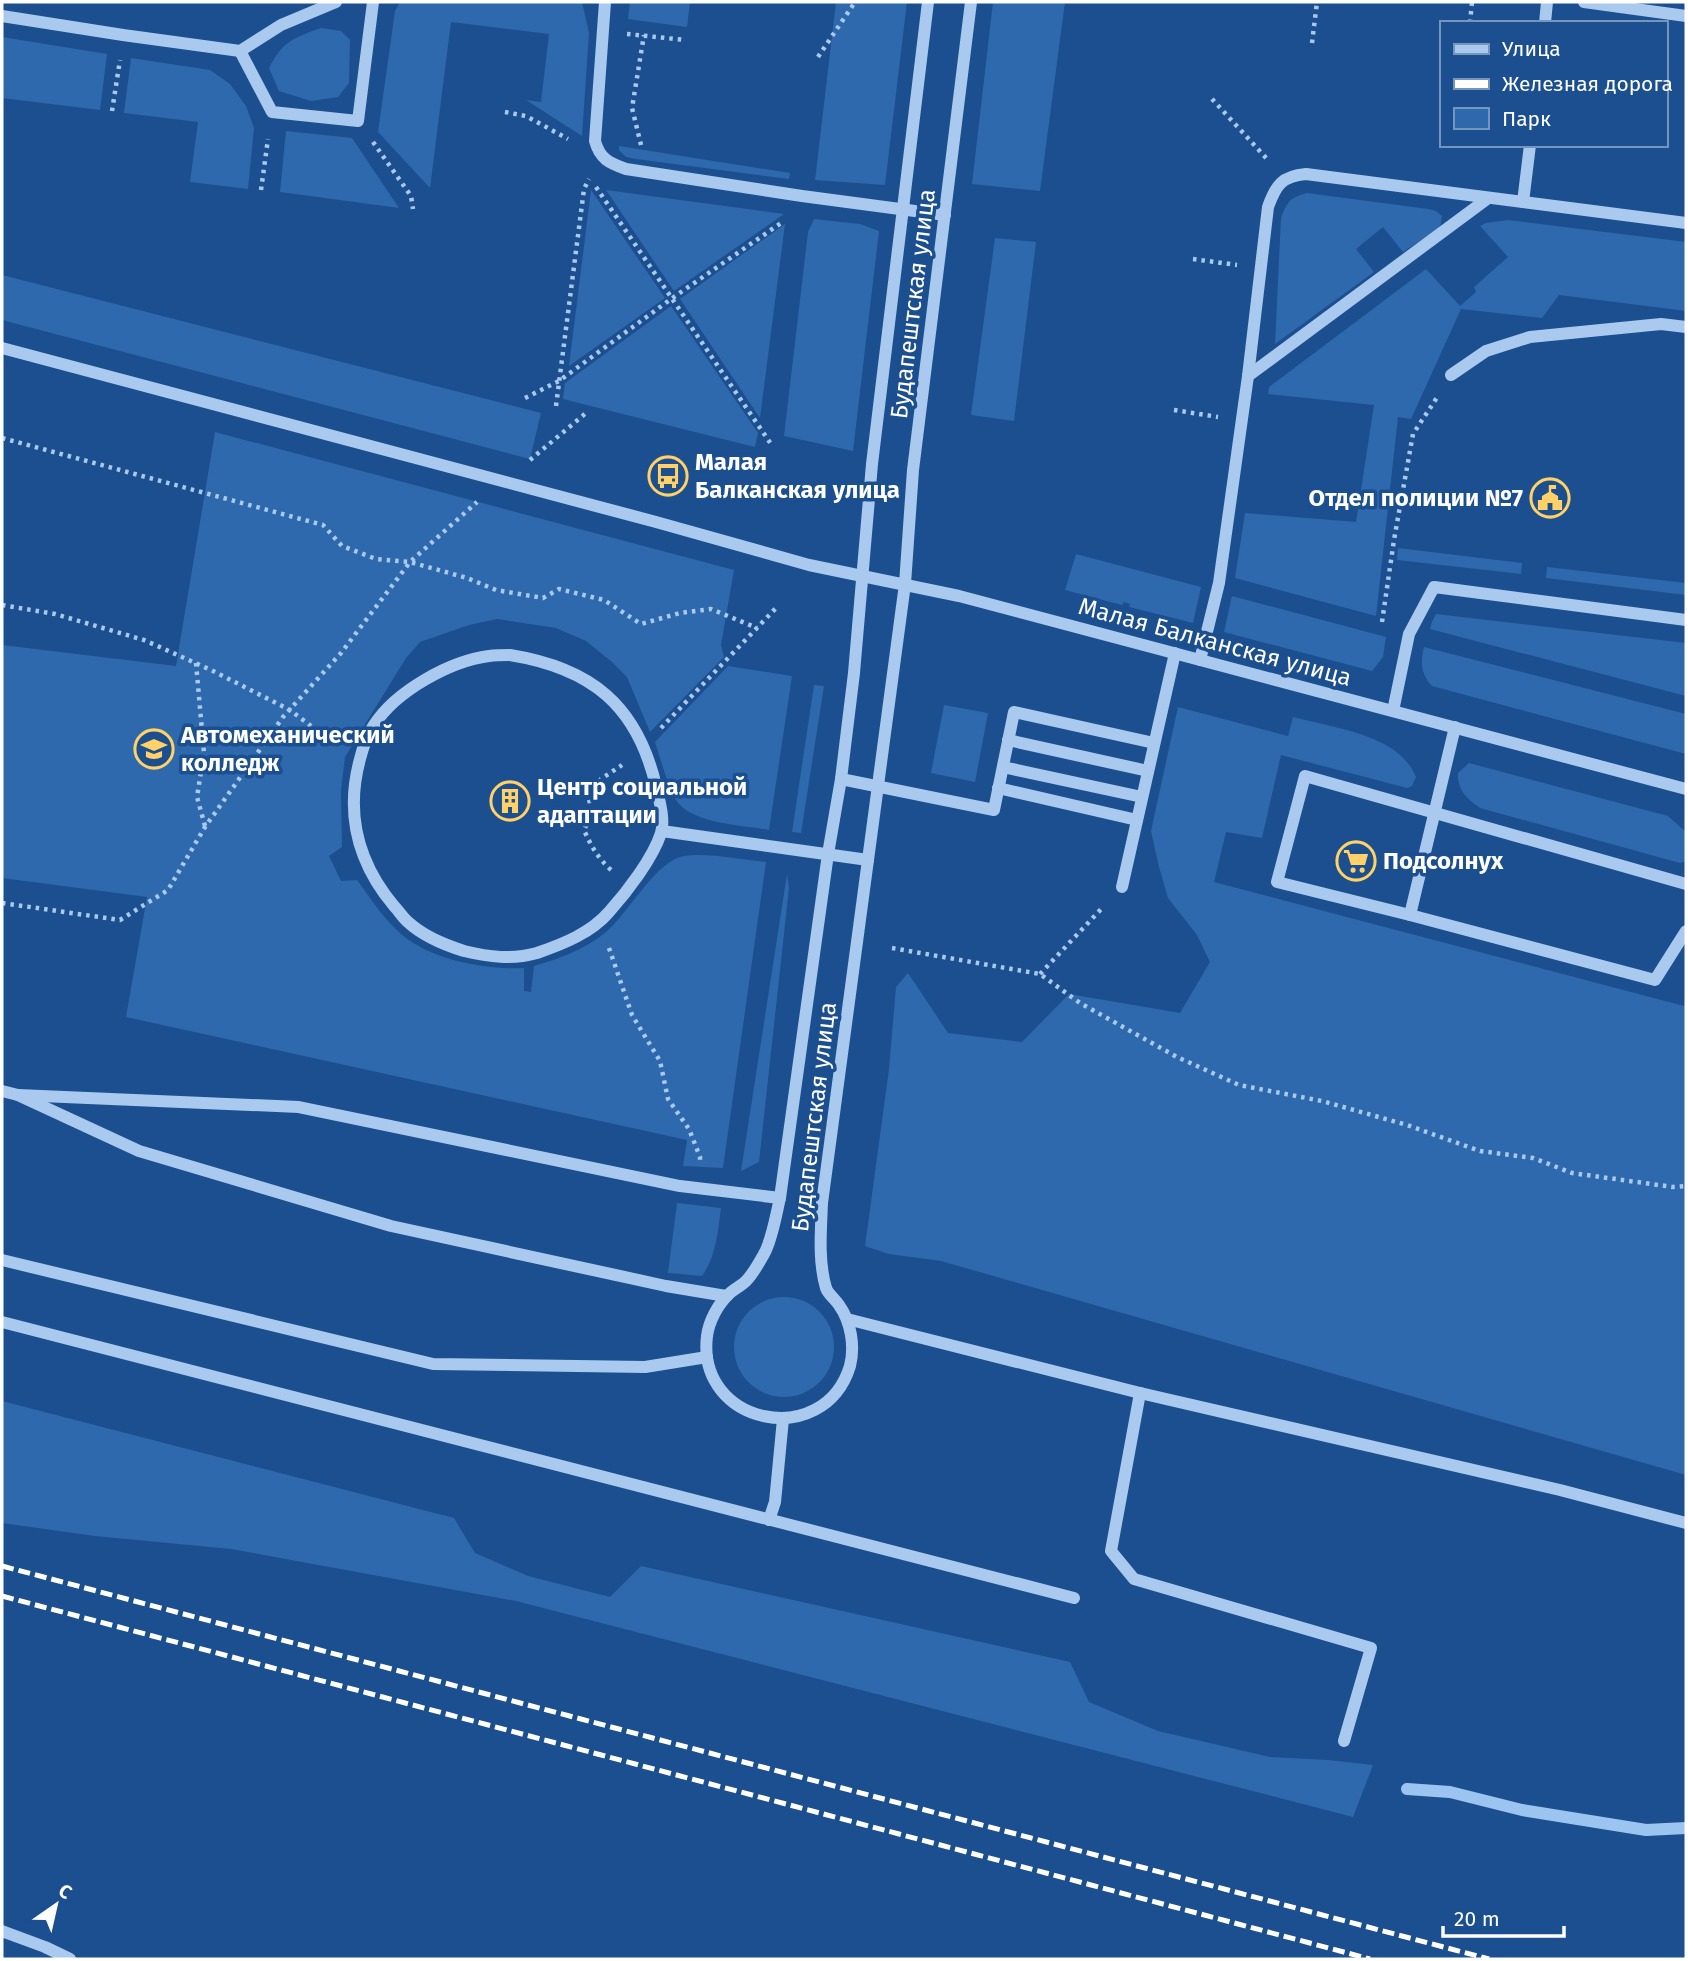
<svg xmlns="http://www.w3.org/2000/svg" width="1688" height="1961" font-family="'Fira Sans',sans-serif">
<style>
.green{fill:#2e69ad}
.lines{fill:none;stroke-linecap:round;stroke-linejoin:round}
.stream{stroke:#9cc4f0;stroke-width:12}
.path{stroke:#a9c9ee;stroke-width:4.5;stroke-dasharray:3.5 5;stroke-linecap:butt}
.minor{stroke:#a9c9ee;stroke-width:12}
.rail{stroke:#fff;stroke-width:5;stroke-dasharray:12 5;stroke-linecap:butt}
.labels{text-anchor:middle;stroke-width:7;stroke-linejoin:round;paint-order:stroke}
.street-label{font-size:24px;fill:#fff;stroke:#1b4f8f}
.poi-label{font-size:24px;font-weight:bold;fill:#fff;stroke:#1b4f8f;text-anchor:start}
</style>
<rect width="100%" height="100%" fill="#1b4f8f"/>
<!-- green -->
<g class="green">
<path d="M400,2h182l7,31 -7,103 -56,-36 15,2 8,-68 -98,-12 -21,166 -52,-56 17,-121z"/>
<path d="M630,2h60l-3,25 -59,-8z"/>
<path d="M836,2h71l-22,183 -70,-5z"/>
<path d="M993,2h72l-25,189 -68,-7z"/>
<path d="M321,28l20,3 9,9 -1,43 -11,14 -27,4 -32,-10 -10,-23c14,-27 24,-30 52,-40z"/>
<path d="M2,37l105,17 -7,56 -98,-12z"/>
<path d="M131,58l79,12 20,14 16,22 8,22 -6,61 -58,-7 8,-60 -74,-9z"/>
<path d="M286,131l66,7 47,70 -119,-16z"/>
<path d="M619,146l171,27 -1,6 -153,-20 -10,-2 -7,-7z"/>
<path d="M591,190l74,108 -96,68z"/>
<path d="M606,190l178,24 -110,77z"/>
<path d="M1307,193l121,16 8,2 6,5 -2,12 -37,24 -20,-25 -27,22 18,23 -99,72 6,-126c7,-17 8,-20 26,-25z"/>
<path d="M814,219l46,5 19,7 -26,220 -69,-15 24,-204z"/>
<path d="M1508,220l178,22v69l-127,-16 -17,23 -81,-9 -50,110 -13,-2 -22,199 -141,-38 10,-65 111,9 18,-117 -106,-11 1,-7 157,-118 34,37 16,-14 -2,-5 34,-30 -28,-31 6,-3z"/>
<path d="M785,224l-25,194 -80,-119z"/>
<path d="M995,238l41,4 -22,179 -43,-6z"/>
<path d="M2,275l539,138 -11,46 -528,-139z"/>
<path d="M671,306l87,127 -3,14 -192,-48 2,-16z"/>
<path d="M215,432l519,138 -13,75 3,12 -74,75 -23,-55 -15,-15 -26,-21 -30,-13 -59,-9 -28,6 -49,17 -14,16 -61,99 -4,33 1,57 -13,9 12,25 16,-1c14,19 26,38 44,54 30,26 85,36 123,34v23l7,1 3,-26c24,-7 52,-17 72,-34 23,-20 47,-66 74,-75 21,-6 63,3 86,5l-43,306 -40,-2 4,-26 -561,-123 21,-120 -145,-19v-233l174,21z"/>
<path d="M1398,548l124,15 -1,11 -124,-14z"/>
<path d="M1076,554l125,33 -8,36 -64,-16 1,-3 -6,-2 -2,3 -57,-15z"/>
<path d="M1547,567l139,16v12l-140,-17z"/>
<path d="M1232,596l154,41 -3,20 -11,14 -148,-39z"/>
<path d="M1436,614l250,29v53l-256,-67 2,-7z"/>
<path d="M1424,647l262,67v40l-254,-68c-11,-12 -12,-23 -8,-39z"/>
<path d="M728,666l64,10 -23,154c-26,-5 -78,-6 -93,-30 -8,-13 -16,-43 -21,-58z"/>
<path d="M814,685l10,1 -23,147 -9,-1z"/>
<path d="M944,705l44,8 -13,69 -44,-9z"/>
<path d="M1178,707l110,29 5,-19c40,11 106,17 123,60l-4,9 -5,2 -126,-33 -19,83 -36,-6 -12,50 470,124 2,-4v473l-745,-214 -52,-7 -24,-8 24,-177 7,-82 12,-14 40,60 74,9 47,-48 111,19 30,-51 -13,-27 -29,-37 -9,-31 -8,-36z"/>
<path d="M1469,763l199,53 18,16v29l-6,2 -200,-55c-13,-9 -23,-18 -22,-35z"/>
<path d="M787,874l2,14 -30,274 -18,9z"/>
<path d="M677,1203l44,5c-3,23 -5,49 -19,68l-34,-3z"/>
<circle cx="784" cy="1347" r="50"/>
<path d="M2,1401l452,117 21,35 53,23 82,21 31,-31 429,96 19,40 69,29 112,26 58,3 45,5 -20,52 -837,-216 -285,-52 -136,-13 -93,-13z"/>
</g>
<g class="lines">
<!-- stream -->
<path class="stream" d="M1407,1789l43,3 72,18 124,20 40,-2"/>
<!-- path -->
<g class="path">
<path d="M1470,23l2,-21"/>
<path d="M627,34l58,6"/>
<path d="M1312,43l5,-41"/>
<path d="M818,57l37,-55"/>
<path d="M1212,99l56,61"/>
<path d="M112,111l8,-51"/>
<path d="M505,112l21,4 42,23"/>
<path d="M373,142l38,54 2,13"/>
<path d="M641,145l-9,-37 12,-73"/>
<path d="M596,187l175,257"/>
<path d="M261,190l7,-51"/>
<path d="M1193,259l44,6"/>
<path d="M525,398l34,-17 112,-82 113,-78"/>
<path d="M556,406l28,-217 5,-10"/>
<path d="M1174,410l44,7"/>
<path d="M2,438l321,87 19,21 34,13 34,3 57,16 29,12 47,8 16,-9 45,11 37,24 39,-11 31,-4 46,19"/>
<path d="M530,460l56,-47"/>
<path d="M2,605l53,9 89,26 67,30 79,40 46,35"/>
<path d="M1382,622l12,-82 19,-106 25,-38"/>
<path d="M196,663l8,90 -7,44 8,29"/>
<path d="M661,728l116,-121"/>
<path d="M611,870c-13,-12 -20,-24 -27,-40 6,-12 8,-22 4,-35l13,-16 21,-14"/>
<path d="M2,903l118,17 48,-30 37,-63 78,-110 58,-64 69,-91 67,-60"/>
<path d="M609,948l23,67 28,46 8,38 21,30 11,28v6"/>
<path d="M892,948l148,26 40,29 97,54 62,28 83,16 85,24 73,26 53,7 39,15 101,14 13,-1"/>
<path d="M1040,974l64,-68"/>
</g>
<!-- minor -->
<g class="minor">
<path d="M605,2l-10,139c5,18 14,22 31,28l176,27 143,19"/>
<path d="M928,2l-56,462 -18,209 -13,106 -13,75 -48,344c-4,17 -8,42 -16,56 -5,9 -11,20 -18,27 -5,5 -12,8 -17,13 -11,10 -20,27 -22,42 -11,89 117,115 143,30 5,-20 1,-44 -11,-61 -4,-6 -11,-11 -13,-17 -8,-27 -5,-58 -4,-85l83,-619 8,-114 58,-468"/>
<path d="M1584,2l102,14"/>
<path d="M2,16l121,19 117,16 41,-26 55,-23"/>
<path d="M1545,23l2,-21"/>
<path d="M240,51l32,61 86,9 15,-119"/>
<path d="M1523,202l7,-57"/>
<path d="M2,348l654,174 153,43 150,31 727,193"/>
<path d="M1451,375l35,-24 44,-14 131,-13 25,3"/>
<path d="M1248,376l239,-177"/>
<path d="M510,655c81,13 127,50 146,131 3,14 9,32 5,47 -8,25 -34,59 -52,79 -18,21 -46,32 -72,41 -25,7 -48,4 -73,-2 -19,-6 -41,-15 -56,-29 -5,-4 -9,-11 -14,-16 -36,-43 -49,-92 -34,-147 3,-12 7,-24 14,-34 22,-34 76,-64 115,-69 7,-1 14,-1 21,-1z"/>
<path d="M1200,660l19,-77 29,-207 20,-169c8,-22 14,-31 38,-33l380,49"/>
<path d="M1393,711l16,-77 25,-47 252,33"/>
<path d="M1008,740l140,31"/>
<path d="M1003,767l139,30"/>
<path d="M841,779l153,31 20,-98 140,31"/>
<path d="M998,788l139,32"/>
<path d="M662,831l206,29"/>
<path d="M1686,884l-381,-108 -28,106 133,33 245,65 31,-49"/>
<path d="M1122,887l53,-234"/>
<path d="M1410,915l45,-188"/>
<path d="M2,1091l16,4 121,56 252,75 275,60 60,10"/>
<path d="M18,1095l281,12 381,79 100,12"/>
<path d="M2,1260l431,104 212,3 62,-10"/>
<path d="M847,1319l293,74 420,97 126,33"/>
<path d="M2,1322l1072,276"/>
<path d="M1140,1393l-29,158 23,28 237,69 -27,93"/>
<path d="M769,1520l6,-18 8,-83"/>
<path d="M2,1931l43,16 25,12"/>
</g>
<!-- rail -->
<g class="rail">
<path d="M2,1566l1487,393"/>
<path d="M2,1596l1368,363"/>
</g>
</g>
<!-- icons -->
<defs>
<g id="bus-ring" transform="scale(2.0125)"><circle r="9.5" fill="#1b4f8f" stroke="#ffd166" stroke-width="1.5"/><path d="M-5-6H5V4H4V6H2V4H-2V6H-4V4H-5ZM-3.5-4V0h7V-4ZM-3.5 1.2v1.5H-2V1.2ZM2 1.2v1.5H3.5V1.2Z" fill="#ffd166"/></g>
<g id="civic-ring" transform="scale(2.0125)"><circle r="9.5" fill="#1b4f8f" stroke="#ffd166" stroke-width="1.5"/><path d="M-.6-6.5H3V-4.5H.6V-3L4-1V1h2V6H-6V1h2V-1L-.6-3ZM-1.2 2.5V6h2.4V2.5Z" fill="#ffd166"/></g>
<g id="university-ring" transform="scale(2.0125)"><circle r="9.5" fill="#1b4f8f" stroke="#ffd166" stroke-width="1.5"/><path d="M0-5L7-2L0 1L-7-2ZM-4 1L0 2.5L4 1V4Q0 6-4 4Z" fill="#ffd166"/></g>
<g id="building-ring" transform="scale(2.0125)"><circle r="9.5" fill="#1b4f8f" stroke="#ffd166" stroke-width="1.5"/><path d="M-4-6H4V6H1V3H-1V6H-4ZM-2.5-4.3h1.7v1.8h-1.7ZM.8-4.3h1.7v1.8H.8ZM-2.5-1h1.7V.8h-1.7ZM.8-1h1.7V.8H.8Z" fill="#ffd166"/></g>
<g id="supermarket-ring" transform="scale(2.0125)"><circle r="9.5" fill="#1b4f8f" stroke="#ffd166" stroke-width="1.5"/><path d="M-6-5.5h2.5l.6 2H6L4.5 2H-2.5L-4.4-4H-6ZM-1.5 3.2a1.3 1.3 0 1 0 .1 0ZM3 3.2a1.3 1.3 0 1 0 .1 0Z" fill="#ffd166"/></g>
</defs>
<g fill-rule="evenodd">
<use href="#bus-ring" x="668" y="476"/>
<use href="#civic-ring" x="1550" y="498"/>
<use href="#university-ring" x="154" y="749"/>
<use href="#building-ring" x="510" y="801"/>
<use href="#supermarket-ring" x="1356" y="861"/>
</g>
<g class="labels">
<!-- street labels -->
<g class="street-label">
<text transform="translate(913 304) rotate(-83)" y="8">Будапештская улица</text>
<text transform="translate(1215 642) rotate(15)" y="8">Малая Балканская улица</text>
<text transform="translate(814 1117) rotate(-83)" y="8">Будапештская улица</text>
</g>
<!-- poi labels -->
<g class="poi-label">
<text x="695" y="470">Малая<tspan x="695" dy="28">Балканская улица</tspan></text>
<text x="1523" y="506" text-anchor="end">Отдел полиции №7</text>
<text x="181" y="743">Автомеханический<tspan x="181" dy="28">колледж</tspan></text>
<text x="537" y="795">Центр социальной<tspan x="537" dy="28">адаптации</tspan></text>
<text x="1383" y="869">Подсолнух</text>
</g>
</g>
<!-- border -->
<rect width="1688" height="1961" fill="none" stroke="#ffffff" stroke-width="7"/>
<!-- legend -->
<rect x="1440" y="21" width="228" height="126" fill="#1b4f8f" stroke="#7695bc" stroke-width="2"/>
<rect x="1454" y="44" width="35" height="10" fill="#a9c9ee" stroke="#7695bc" stroke-width="2"/>
<text x="1502" y="56" font-size="21" fill="#ffffff">Улица</text>
<rect x="1454" y="79" width="35" height="10" fill="#ffffff" stroke="#7695bc" stroke-width="2"/>
<text x="1502" y="91" font-size="21" fill="#ffffff">Железная дорога</text>
<rect x="1454" y="108" width="35" height="21" fill="#2e69ad" stroke="#7695bc" stroke-width="2"/>
<text x="1502" y="126" font-size="21" fill="#ffffff">Парк</text>
<!-- north arrow -->
<g transform="translate(56 1905) rotate(34)" stroke="#1b4f8f" stroke-width="5" paint-order="stroke">
<path d="M0-5L12 26L0 18L-12 26Z" fill="#ffffff"/>
<text y="-10" font-size="19" font-weight="bold" text-anchor="middle" fill="#ffffff">С</text>
</g>
<!-- scale -->
<path d="M1443 1926v10h121v-10" fill="none" stroke="#ffffff" stroke-width="3.5"/>
<text x="1454" y="1926" font-size="21" fill="#ffffff" stroke="#1b4f8f" stroke-width="5" paint-order="stroke">20 m</text>
</svg>
